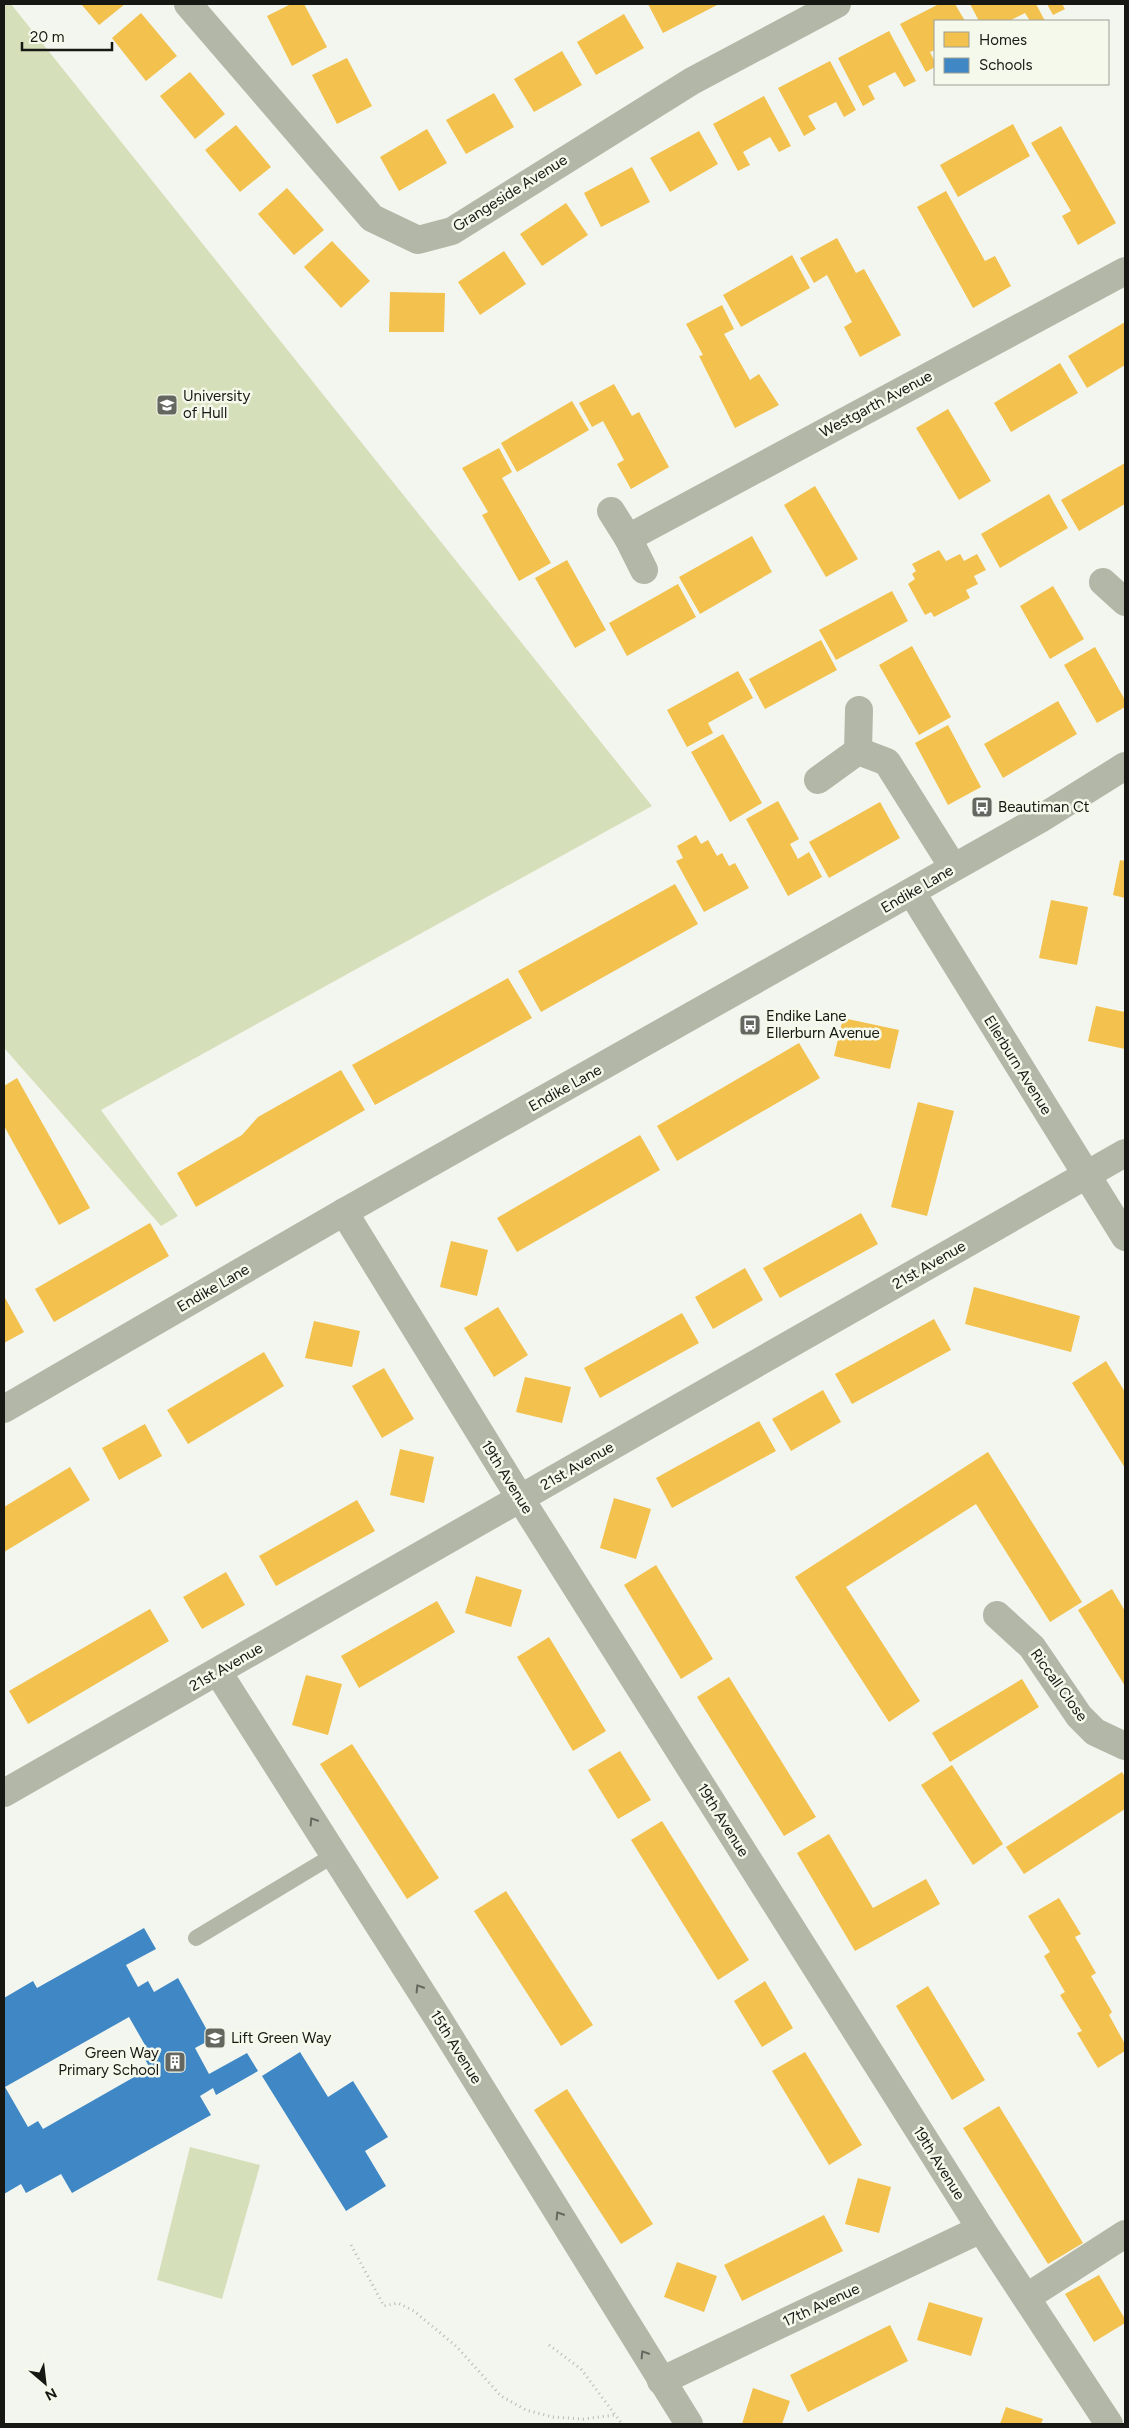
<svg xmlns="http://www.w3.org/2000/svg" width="1129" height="2428" font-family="Figtree,sans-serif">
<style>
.green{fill:#d5e0bb}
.homes{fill:#f2c14e}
.schools{fill:#3f88c5;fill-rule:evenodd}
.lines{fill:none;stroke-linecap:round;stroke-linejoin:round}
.path{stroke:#b8bab1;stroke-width:3;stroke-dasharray:1 4;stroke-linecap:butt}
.service{stroke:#b2b7a8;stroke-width:16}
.minor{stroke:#b2b7a8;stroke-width:28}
.tertiary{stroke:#b2b7a8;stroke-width:28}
.oneway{stroke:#64685e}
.labels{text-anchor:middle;stroke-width:5;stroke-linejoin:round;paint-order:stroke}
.street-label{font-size:15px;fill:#171813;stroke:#f4f9eb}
.poi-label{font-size:15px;fill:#171813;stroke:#f4f9eb;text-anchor:start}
</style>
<rect width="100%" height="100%" fill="#f3f6ee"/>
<!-- green -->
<g class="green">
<path d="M4,4h7l641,802 -551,304 77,106 -17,10 -157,-178z"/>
<path d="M190,2147l70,18 -38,134 -65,-19z"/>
</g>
<!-- homes -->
<g class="homes">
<path d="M81,4h44l-26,21z"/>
<path d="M291,4h13l23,43 -35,19 -25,-50z"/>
<path d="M648,4h71l-56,29z"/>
<path d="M939,4h16l10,17h-30v29l-5,2 5,10v5l-9,5 -26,-48z"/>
<path d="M970,4h66l9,17h-15l-5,-8 -16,8h-30z"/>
<path d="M1047,4h15l3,5 -12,6z"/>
<path d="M141,13l36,43 -31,25 -34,-43z"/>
<path d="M624,14l20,34 -48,27 -19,-33z"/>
<path d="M889,31l27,50 -12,6 -9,-15 -27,14 7,13 -12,7 -25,-48z"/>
<path d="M562,51l20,34 -48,27 -20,-33z"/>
<path d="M347,58l25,48 -35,18 -25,-49z"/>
<path d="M830,61l26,49 -12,7 -8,-15 -28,14 8,13 -12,7 -26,-48z"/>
<path d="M190,72l35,42 -30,25 -35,-43z"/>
<path d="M494,93l20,34 -48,27 -20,-34z"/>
<path d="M764,96l27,50 -12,6 -9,-15 -27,15 7,13 -12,6 -25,-47z"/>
<path d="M1013,124l17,32 -72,41 -18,-32z"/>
<path d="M236,125l35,42 -31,25 -35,-42z"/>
<path d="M1061,126l55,97 -38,22 -16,-29 9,-5 -40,-68z"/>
<path d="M427,129l20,34 -48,28 -19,-34z"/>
<path d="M699,131l19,33 -48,28 -20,-34z"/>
<path d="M632,167l18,35 -49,25 -17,-34z"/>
<path d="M287,188l37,42 -30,25 -36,-41z"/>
<path d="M946,191l39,70 10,-5 16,30 -38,22 -56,-101z"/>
<path d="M566,203l22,32 -46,31 -22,-32z"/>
<path d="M837,238l19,35 8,-4 37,66 -41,22 -16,-30 8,-5 -25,-47 -13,8 -14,-25z"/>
<path d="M332,241l38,40 -29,27 -37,-41z"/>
<path d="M504,251l22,33 -46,31 -22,-33z"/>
<path d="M792,255l18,33 -69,39 -18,-32z"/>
<path d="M390,292l55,1 -1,39h-55z"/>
<path d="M722,305l12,24 -10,5 26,46 9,-6 20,31 -44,23 -36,-72 4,-1 -17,-31z"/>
<path d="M1125,322v43l-38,23 -19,-32z"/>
<path d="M1060,363l18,30 -67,39 -17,-29z"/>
<path d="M614,384l18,32 7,-4 30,55 -38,22 -14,-25 7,-4 -21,-39 -11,6 -13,-24z"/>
<path d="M572,401l17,29 -72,42 -16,-29z"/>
<path d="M948,409l43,72 -32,19 -43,-72z"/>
<path d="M499,448l13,24 -10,6 49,85 -32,18 -37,-66 6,-3 -26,-44z"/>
<path d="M1125,463v41l-46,27 -18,-31z"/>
<path d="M815,486l43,73 -32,18 -42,-72z"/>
<path d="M1049,494l19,34 -68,40 -19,-34z"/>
<path d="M752,536l20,36 -72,42 -21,-37z"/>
<path d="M939,550l7,11 14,-7 4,7 13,-7 9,16 -12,6 4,8 -12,6 4,8 -36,19 -3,-5 -6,3 -17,-31 7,-5 -3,-5 4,-3 -4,-7z"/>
<path d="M567,560l39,70 -31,18 -40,-70z"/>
<path d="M678,584l18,33 -69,39 -18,-33z"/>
<path d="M1053,586l31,53 -34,20 -30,-53z"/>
<path d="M892,591l16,30 -72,39 -17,-30z"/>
<path d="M821,640l16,30 -72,39 -16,-30z"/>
<path d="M912,646l39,71 -32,18 -40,-70z"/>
<path d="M1095,647l30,53v7l-28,16 -33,-58z"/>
<path d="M738,671l15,27 -45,25 5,10 -26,14 -20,-37z"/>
<path d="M1058,701l19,33 -74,44 -19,-34z"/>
<path d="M948,725l33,62 -33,18 -33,-62z"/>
<path d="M723,734l39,69 -32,19 -39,-70z"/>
<path d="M778,801l21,38 -9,5 8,15 11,-7 13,25 -34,19 -42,-77z"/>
<path d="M880,802l20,36 -71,40 -20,-36z"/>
<path d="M696,835l5,9 7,-4 9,16 5,-3 7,13 6,-3 14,25 -45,24 -28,-51 7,-3 -6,-12z"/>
<path d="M1120,860l5,1v37l-12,-3z"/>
<path d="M675,884l23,40 -157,88 -23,-41z"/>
<path d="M1051,900l37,7 -11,58 -38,-7z"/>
<path d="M508,978l24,40 -157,87 -23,-40z"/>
<path d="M1096,1006l29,6v37l-37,-8z"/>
<path d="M843,1018l56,12 -9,39 -56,-13z"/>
<path d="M799,1043l21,35 -143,83 -20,-35z"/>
<path d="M341,1070l24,40 -169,97 -19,-34 65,-38 16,-18z"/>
<path d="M17,1078l73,130 -31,17 -55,-99v-40z"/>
<path d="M918,1102l36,9 -27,105 -36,-9z"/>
<path d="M640,1135l20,35 -143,82 -20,-34z"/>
<path d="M861,1213l17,31 -98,54 -17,-30z"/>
<path d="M150,1223l19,33 -115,66 -19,-33z"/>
<path d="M451,1241l37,9 -11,46 -37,-9z"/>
<path d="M745,1268l18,32 -50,29 -18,-32z"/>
<path d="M974,1287l106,29 -9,36 -106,-28z"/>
<path d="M4,1296l20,36 -20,11z"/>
<path d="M498,1307l30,48 -34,22 -30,-49z"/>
<path d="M682,1313l17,30 -99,55 -16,-30z"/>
<path d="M934,1319l17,31 -99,54 -17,-30z"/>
<path d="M314,1321l46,10 -8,36 -47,-9z"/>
<path d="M264,1352l20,34 -96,58 -21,-34z"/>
<path d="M1106,1361l19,31v76l-53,-85z"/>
<path d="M384,1368l30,51 -32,19 -30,-52z"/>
<path d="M525,1377l46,10 -9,36 -46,-11z"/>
<path d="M823,1390l18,32 -50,29 -19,-32z"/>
<path d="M759,1421l17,30 -104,57 -16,-30z"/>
<path d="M145,1424l17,32 -43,24 -17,-32z"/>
<path d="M400,1449l34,8 -10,46 -34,-8z"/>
<path d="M988,1452l94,150 -32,20 -74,-118 -130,83 74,114 -31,21 -94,-145z"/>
<path d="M70,1467l20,33 -86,52v-45z"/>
<path d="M614,1498l37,11 -15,50 -36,-11z"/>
<path d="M357,1500l18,31 -99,55 -17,-30z"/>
<path d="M656,1565l57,94 -32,20 -57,-94z"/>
<path d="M226,1572l19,33 -43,24 -19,-32z"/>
<path d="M476,1576l46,14 -11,37 -46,-14z"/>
<path d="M1112,1589l13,22v75l-47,-76z"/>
<path d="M437,1601l18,31 -96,56 -18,-32z"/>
<path d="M150,1609l19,32 -141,83 -19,-33z"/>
<path d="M549,1637l57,94 -33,20 -56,-94z"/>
<path d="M306,1675l36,9 -14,51 -36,-10z"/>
<path d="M729,1677l87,140 -32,19 -87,-139z"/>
<path d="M1022,1679l17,28 -89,55 -18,-29z"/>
<path d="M352,1744l87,134 -32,21 -87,-135z"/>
<path d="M620,1751l31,49 -33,19 -30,-49z"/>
<path d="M952,1765l51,79 -30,21 -52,-80z"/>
<path d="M1122,1772l3,5v32l-101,65 -18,-27z"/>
<path d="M662,1821l87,139 -31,20 -87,-140z"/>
<path d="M829,1834l44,74 53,-29 14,25 -85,47 -58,-98z"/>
<path d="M506,1891l87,134 -32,21 -87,-135z"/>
<path d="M1059,1898l22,36 -6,3 21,36 -5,3 21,36 -3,3 16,29v7l-27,17 -21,-35 5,-2 -22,-36 5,-3 -21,-36 6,-4 -22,-36z"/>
<path d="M765,1981l28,47 -31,19 -28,-46z"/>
<path d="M928,1986l57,94 -33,20 -56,-94z"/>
<path d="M805,2052l57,93 -33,20 -57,-94z"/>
<path d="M567,2089l86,135 -32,20 -87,-134z"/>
<path d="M999,2106l84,137 -35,21 -85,-136z"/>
<path d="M858,2178l33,9 -12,46 -34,-9z"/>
<path d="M824,2215l19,36 -101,50 -18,-36z"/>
<path d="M677,2262l40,14 -13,36 -40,-15z"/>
<path d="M1099,2275l26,44v4l-31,19 -29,-48z"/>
<path d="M929,2302l54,16 -12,38 -54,-16z"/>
<path d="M890,2325l18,36 -100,51 -18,-37z"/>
<path d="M753,2388l37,13 -8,23h-40z"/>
<path d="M1006,2407l37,12 -2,5h-41z"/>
</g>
<!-- schools -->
<g class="schools">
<path d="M144,1928l12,21 -30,16 12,22 10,-6 6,11 24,-14 34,61 -17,9 14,26 38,-21 11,18 -42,24 -3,-7 -13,8 11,19 -139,78 -11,-19 -35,19 -5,-9 -17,10v-196l29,-17 4,7zM129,2017l20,35 -6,4 7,12 -107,61 -5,-8 -10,6 -23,-40z"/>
<path d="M300,2052l28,45 25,-16 35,56 -23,14 21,35 -40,25 -84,-135z"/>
</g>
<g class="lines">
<!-- path -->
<g class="path">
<path d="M351,2245l33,61 14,-3 16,8 43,36 44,49 25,14 27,7 30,2 32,-4"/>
<path d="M549,2345l32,24 41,55"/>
</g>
<!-- service -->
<path class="service" d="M196,1938l138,-83"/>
<!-- minor -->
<g class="minor">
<path d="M188,4l184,214 46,22 34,-9 240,-150 145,-77"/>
<path d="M611,511l17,27 16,32"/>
<path d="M628,538l497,-267"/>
<path d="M1103,582l22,20"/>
<path d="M858,751l29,11 66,105"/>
<path d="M818,780l40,-29 1,-41"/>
<path d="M912,893l213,344"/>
<path d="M344,1212l176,286 461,731 128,195"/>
<path d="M997,1615l35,32 47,69 16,16 30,14"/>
<path d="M218,1672l221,348 250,404"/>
<path d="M4,1793l1121,-640"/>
<path d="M1027,2297l98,-63"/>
<path d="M661,2381l320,-152"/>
</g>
<!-- tertiary -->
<path class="tertiary" d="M4,1409l340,-197 696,-393 85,-53"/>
</g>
<!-- one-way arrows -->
<defs><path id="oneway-chevron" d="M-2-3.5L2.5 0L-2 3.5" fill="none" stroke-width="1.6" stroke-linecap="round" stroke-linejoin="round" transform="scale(1.25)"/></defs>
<g class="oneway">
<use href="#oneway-chevron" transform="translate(313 1821) rotate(-122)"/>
<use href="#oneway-chevron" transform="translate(419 1988) rotate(-122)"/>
<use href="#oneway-chevron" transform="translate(559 2215) rotate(-122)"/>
<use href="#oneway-chevron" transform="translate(644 2354) rotate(-122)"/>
</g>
<!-- icons -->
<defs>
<g id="university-square" transform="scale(1.125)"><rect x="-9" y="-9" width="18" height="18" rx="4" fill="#646660" stroke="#f4f9eb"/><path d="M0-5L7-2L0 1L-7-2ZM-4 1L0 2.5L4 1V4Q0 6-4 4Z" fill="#fff"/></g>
<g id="bus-square" transform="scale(1.125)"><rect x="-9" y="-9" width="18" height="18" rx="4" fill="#646660" stroke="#f4f9eb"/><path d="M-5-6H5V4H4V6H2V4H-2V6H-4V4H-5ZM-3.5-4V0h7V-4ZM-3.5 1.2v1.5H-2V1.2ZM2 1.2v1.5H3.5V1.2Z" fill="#fff"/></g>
<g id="school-square" transform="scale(1.125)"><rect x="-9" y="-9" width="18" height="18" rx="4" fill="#646660" stroke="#f4f9eb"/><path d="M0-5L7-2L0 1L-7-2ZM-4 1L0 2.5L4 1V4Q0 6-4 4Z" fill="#fff"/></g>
<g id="building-square" transform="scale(1.125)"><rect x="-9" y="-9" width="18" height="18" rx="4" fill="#646660" stroke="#f4f9eb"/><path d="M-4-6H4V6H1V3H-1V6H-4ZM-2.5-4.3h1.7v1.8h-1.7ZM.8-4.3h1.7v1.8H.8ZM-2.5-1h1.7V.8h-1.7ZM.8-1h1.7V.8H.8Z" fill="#fff"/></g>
</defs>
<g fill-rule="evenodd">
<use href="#university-square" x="167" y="405"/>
<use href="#bus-square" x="982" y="807"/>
<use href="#bus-square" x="750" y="1025"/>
<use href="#school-square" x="215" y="2038"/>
<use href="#building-square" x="175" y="2062"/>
</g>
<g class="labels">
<!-- street labels -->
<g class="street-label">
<text transform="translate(510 193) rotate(-32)" y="5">Grangeside Avenue</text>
<text transform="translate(876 404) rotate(-28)" y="5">Westgarth Avenue</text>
<text transform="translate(917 889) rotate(-30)" y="5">Endike Lane</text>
<text transform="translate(1018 1065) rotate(58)" y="5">Ellerburn Avenue</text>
<text transform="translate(565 1088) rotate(-29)" y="5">Endike Lane</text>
<text transform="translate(929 1265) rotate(-30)" y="5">21st Avenue</text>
<text transform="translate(213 1288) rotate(-30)" y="5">Endike Lane</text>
<text transform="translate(577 1466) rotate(-30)" y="5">21st Avenue</text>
<text transform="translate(507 1477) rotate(58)" y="5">19th Avenue</text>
<text transform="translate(226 1667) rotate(-30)" y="5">21st Avenue</text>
<text transform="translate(1059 1685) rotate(54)" y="5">Riccall Close</text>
<text transform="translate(723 1820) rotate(58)" y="5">19th Avenue</text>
<text transform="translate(456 2047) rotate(58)" y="5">15th Avenue</text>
<text transform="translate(939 2163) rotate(58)" y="5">19th Avenue</text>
<text transform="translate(821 2305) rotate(-25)" y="5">17th Avenue</text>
</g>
<!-- poi labels -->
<g class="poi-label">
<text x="183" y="401">University<tspan x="183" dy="17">of Hull</tspan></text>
<text x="998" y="812">Beautiman Ct</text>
<text x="766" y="1021">Endike Lane<tspan x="766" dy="17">Ellerburn Avenue</tspan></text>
<text x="231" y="2043">Lift Green Way</text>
<text x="159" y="2058" text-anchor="end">Green Way<tspan x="159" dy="17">Primary School</tspan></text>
</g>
</g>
<!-- border -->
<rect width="1129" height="2428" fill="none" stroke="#171813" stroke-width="10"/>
<!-- legend -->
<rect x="934" y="20" width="175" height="65" fill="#f4f9eb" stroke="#9c9f95"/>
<rect x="944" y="32" width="25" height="15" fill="#f2c14e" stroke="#9c9f95"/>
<text x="979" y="45" font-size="15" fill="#171813">Homes</text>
<rect x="944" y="58" width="25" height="15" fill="#3f88c5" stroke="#9c9f95"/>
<text x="979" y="70" font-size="15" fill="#171813">Schools</text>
<!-- north arrow -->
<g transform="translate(45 2383) rotate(152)" stroke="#f4f9eb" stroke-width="4" paint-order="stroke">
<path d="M0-4L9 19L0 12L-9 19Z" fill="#171813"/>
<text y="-8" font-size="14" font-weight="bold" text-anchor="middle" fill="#171813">N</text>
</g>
<!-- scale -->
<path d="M22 42v8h90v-8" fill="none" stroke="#171813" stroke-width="2.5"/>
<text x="30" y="42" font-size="15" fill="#171813" stroke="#f4f9eb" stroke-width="4" paint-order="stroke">20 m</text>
</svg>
